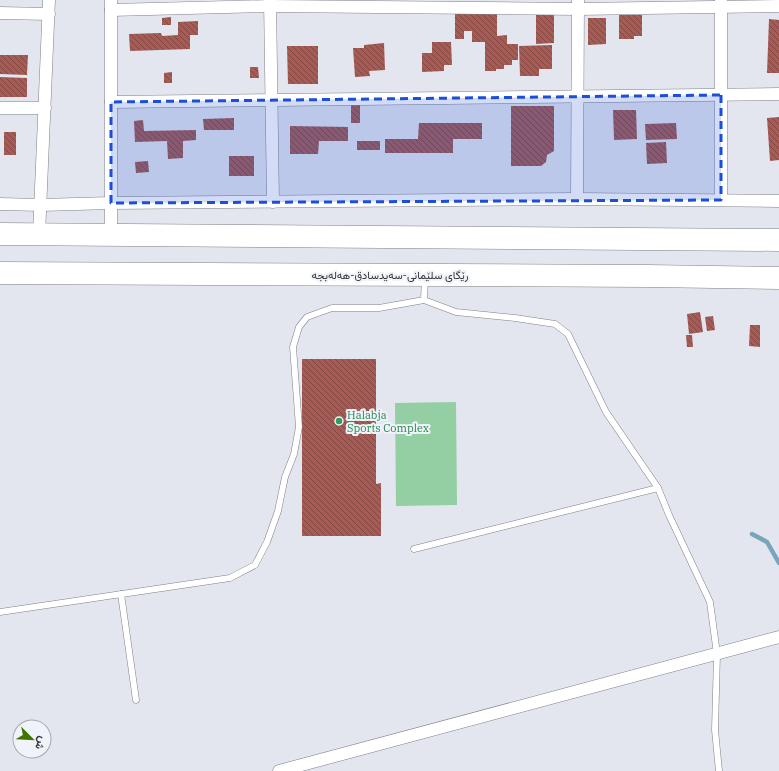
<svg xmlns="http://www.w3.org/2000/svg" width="779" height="771" font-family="'IBM Plex Serif',Vazirmatn,serif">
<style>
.green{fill:#93cfa2}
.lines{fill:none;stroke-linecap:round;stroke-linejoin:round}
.stream{stroke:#78a5bc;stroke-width:4.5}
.building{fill:url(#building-back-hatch)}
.lane-casing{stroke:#7e8087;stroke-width:7}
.street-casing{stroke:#7e8087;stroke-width:13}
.highway-casing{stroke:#7e8087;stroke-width:23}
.lane{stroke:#fff;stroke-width:6}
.street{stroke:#fff;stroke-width:12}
.highway{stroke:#fff;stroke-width:22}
.marked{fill:#1d4ed8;fill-opacity:0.2;stroke:#1d4ed8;stroke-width:3;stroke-dasharray:8 5;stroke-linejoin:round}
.leisure-dot{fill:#2e9e5b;stroke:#f1f3fb;stroke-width:1.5}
.labels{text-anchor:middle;stroke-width:4;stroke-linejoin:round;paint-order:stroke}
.street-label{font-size:11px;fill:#343538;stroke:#f1f3fb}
.leisure-label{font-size:11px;fill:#27864d;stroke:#f1f3fb;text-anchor:start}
</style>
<defs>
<pattern id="building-back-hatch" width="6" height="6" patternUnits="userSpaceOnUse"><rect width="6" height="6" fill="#a65b55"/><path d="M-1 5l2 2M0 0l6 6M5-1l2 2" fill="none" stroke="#804844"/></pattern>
</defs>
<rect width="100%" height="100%" fill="#e3e6ee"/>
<!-- green -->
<path class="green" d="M456,402l1,103 -61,1 -1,-103z"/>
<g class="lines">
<!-- stream -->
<path class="stream" d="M752,534l15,8 12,21"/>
</g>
<!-- building -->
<g class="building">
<path d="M536,13h18v30l-18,1z"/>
<path d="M455,14h42v22l10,-1v9h11v16h-6v5h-8v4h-8v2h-11v-29h-13v-11h-8v8h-9z"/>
<path d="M619,15h23v21h-8v3h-15z"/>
<path d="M171,17v8h-9v-7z"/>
<path d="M588,18h18v26l-18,1z"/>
<path d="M769,19l10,1v53h-12z"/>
<path d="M198,21v14h-8v14l-60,2 -1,-17 32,-1 1,3 16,-1v-13z"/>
<path d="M432,42h19l1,23h-8v6l-22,1v-19h10z"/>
<path d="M384,43l1,27 -16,1 1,5 -15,1 -2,-29h11v-3z"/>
<path d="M552,45v24h-13v7h-19l-1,-30z"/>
<path d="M287,46h31v38h-30z"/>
<path d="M0,55h28l-1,20 -27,-1z"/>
<path d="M250,67h8l1,11h-9z"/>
<path d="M172,72v11h-8v-10z"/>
<path d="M0,77l27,1v19h-27z"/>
<rect x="351" y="104" width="9" height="19"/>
<path d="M511,106h43v45l-7,4 -1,7 -5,4h-30z"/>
<path d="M613,110h23l1,29 -23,1z"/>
<path d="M779,117v43l-9,1 -3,-43z"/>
<path d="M234,118v12h-30l-1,-11z"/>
<path d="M143,120l1,11 52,-1v10l-13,1v17l-15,1 -1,-18 -32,1 -1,-21z"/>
<path d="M419,123h63v16h-29v14h-68v-14h33z"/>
<path d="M676,123l1,16 -31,1 -1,-16z"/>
<path d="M290,126l58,1v14h-29l-1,13h-28z"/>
<rect x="4" y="132" width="12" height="23"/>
<rect x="357" y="141" width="23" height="9"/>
<path d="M666,142l1,21 -20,1 -1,-21z"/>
<rect x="229" y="156" width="25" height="20"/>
<path d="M148,161l1,11 -13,1 -1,-11z"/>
<path d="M700,312l3,20 -14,2 -2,-20z"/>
<path d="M713,316l2,14 -8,1 -2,-14z"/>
<path d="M750,325h10v22l-11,-1z"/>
<path d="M686,335h6l1,12h-6z"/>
<path d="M302,359h74v125l5,-1v53h-79z"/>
</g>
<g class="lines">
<!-- lane casing -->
<g class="lane-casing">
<g id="lane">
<path d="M424,300l32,12 59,6 40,6 13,10 38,78 52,76 11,27 41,87 7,52 -2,76 4,41"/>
<path d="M414,549l244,-61"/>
<path d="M121,594l15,106"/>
<path d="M0,612l230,-34 25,-13 12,-23 11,-31 7,-34 9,-23 5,-27 -6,-80 6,-20 8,-10 25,-9h47l45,-8 1,-22"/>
</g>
</g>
<!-- street casing -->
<g class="street-casing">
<g id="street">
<path d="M270,0l3,202"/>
<path d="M721,0v200"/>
<path d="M111,10l159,-4 308,3 201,-3"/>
<path d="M0,13l49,1"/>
<path d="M111,102l668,-8"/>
<path d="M0,108h45"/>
<path d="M577,199l1,-199"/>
<path d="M0,204l41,1 70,-2 466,-4 202,2"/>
<path d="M39,235l10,-235"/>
<path d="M111,235v-235"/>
<path d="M279,771l500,-134"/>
</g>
</g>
<!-- highway casing -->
<g class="highway-casing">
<g id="highway">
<path d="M0,234l779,6"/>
<path d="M0,273l648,3 131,2"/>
</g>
</g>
<!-- lane -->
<use href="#lane" class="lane"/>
<!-- street -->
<use href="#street" class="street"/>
<!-- highway -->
<use href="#highway" class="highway"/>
</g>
<!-- marked area -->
<path class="marked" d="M721,95v105l-610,3v-101z"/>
<!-- markers -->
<circle class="leisure-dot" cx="339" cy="421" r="4"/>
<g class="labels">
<!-- street labels -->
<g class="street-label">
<text x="390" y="279">رێگای سلێمانی-سەیدسادق-هەلەبجە</text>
</g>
<!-- leisure labels -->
<g class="leisure-label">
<text x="347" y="419">Halabja<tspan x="347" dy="13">Sports Complex</tspan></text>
</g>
</g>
<!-- north arrow -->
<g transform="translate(32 739) rotate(114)"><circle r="19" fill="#f1f3fb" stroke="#a5a7ad"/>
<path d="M0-3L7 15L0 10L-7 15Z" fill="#407500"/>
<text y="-6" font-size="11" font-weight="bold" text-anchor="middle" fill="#343538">ش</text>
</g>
</svg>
